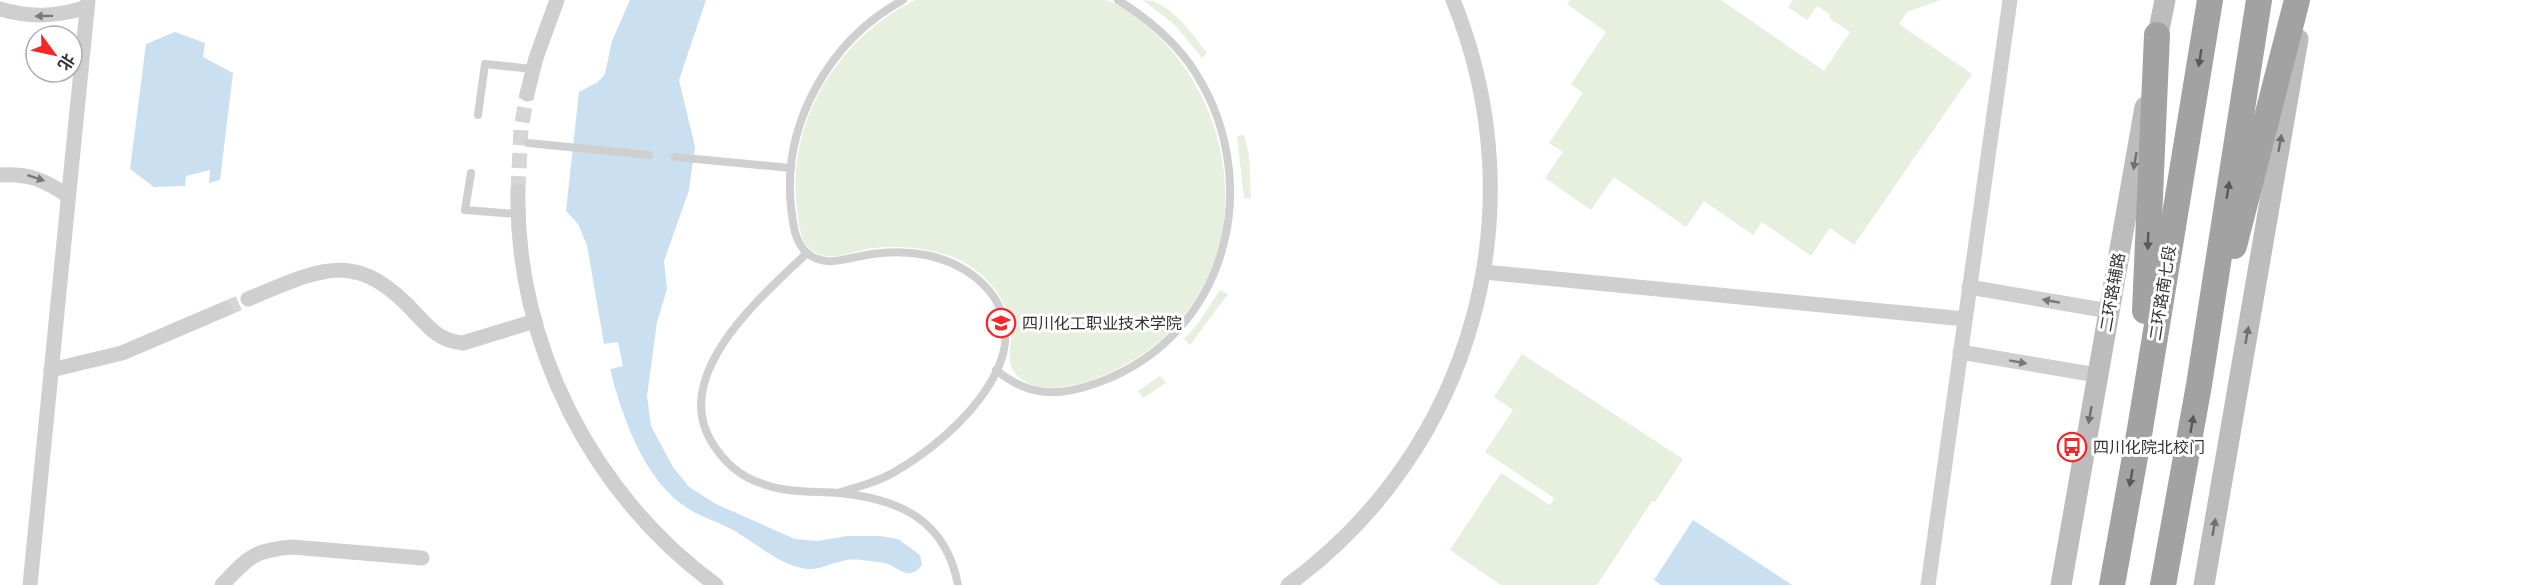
<svg xmlns="http://www.w3.org/2000/svg" width="2535" height="585" font-family="'Space Grotesk','Noto Sans SC',sans-serif">
<style>
.green{fill:#e7efdf}
.water{fill:#cadff0}
.lines{fill:none;stroke-linecap:round;stroke-linejoin:round}
.minor-tunnel{stroke:#d6d6d6;stroke-width:15;stroke-dasharray:15 8;stroke-linecap:butt}
.service{stroke:#cfcfcf;stroke-width:8}
.minor{stroke:#cfcfcf;stroke-width:15}
.secondary{stroke:#bcbcbc;stroke-width:21}
.trunk{stroke:#a2a2a2;stroke-width:26}
.oneway{fill:#797979}
.oneway2{fill:#595959}
.oneway3{fill:#707070}
.labels{text-anchor:middle;stroke-width:6;stroke-linejoin:round;paint-order:stroke}
.street-label{font-size:16px;fill:#323232;stroke:#fff}
.poi-label{font-size:16px;fill:#323232;stroke:#fff;text-anchor:start}
</style>
<rect width="100%" height="100%" fill="#fff"/>
<!-- green -->
<g class="green">
<path d="M915,0c45,0 90,0 135,0 17,0 38,0 54,0 20,3 42,25 56,38 68,68 90,184 32,266 -11,17 -25,32 -41,44 -29,23 -106,61 -136,25 -10,-13 -3,-25 -4,-39 0,-29 -21,-57 -46,-71 -27,-15 -61,-18 -92,-15 -18,2 -41,15 -59,4 -14,-9 -15,-27 -17,-42 -11,-88 40,-171 118,-210z"/>
<path d="M1143,0c27,0 49,34 64,53l-5,5 -26,-32z"/>
<path d="M1570,0h151l103,71 26,-39 -21,-14 2,-3 -14,-9 -10,14 -19,-13 5,-7h148l-34,12 -8,12 73,50 -118,171 -24,-17 -19,28 -49,-34 -9,13 -49,-34 -18,26 -72,-50 -23,33 -46,-32 18,-26 -14,-9 34,-50 -12,-9 35,-52 -39,-28z"/>
<path d="M1244,135l5,20 2,44 -7,-1 -7,-62z"/>
<path d="M1220,290l8,4 -38,51 -6,-6 13,-14z"/>
<path d="M1522,354l161,105 -28,43 -3,-1 -55,84h-96l-51,-35 51,-77 49,32 4,-7 -69,-46 28,-42 -19,-13z"/>
<path d="M1160,376l6,7 -23,15 -5,-7z"/>
</g>
<!-- water -->
<g class="water">
<path d="M630,0h76l-27,80 16,67 -6,43 -25,71 3,28 -10,33 -10,74 4,30 22,41 16,20 27,17 79,35 22,2 30,-5h33l18,3 22,16 2,10c-13,16 -20,5 -34,-1 -5,-2 -13,-2 -18,-3 -8,-1 -16,-2 -23,-1 -14,2 -26,10 -40,9 -25,-3 -48,-23 -69,-36 -15,-10 -34,-14 -49,-24 -45,-27 -67,-93 -79,-140l13,-3 -5,-24 -14,2 -17,-99 -9,-21 -12,-13 13,-119 19,-10 7,-8 7,-33z"/>
<path d="M175,32l30,11 -2,14 30,16 -13,107 -11,3 1,-13 -24,6 -1,10 -31,1 -24,-18 16,-125z"/>
<path d="M1693,520l99,65h-131l-7,-5z"/>
</g>
<g class="lines">
<!-- minor-tunnel -->
<g class="minor-tunnel">
<path d="M518,191l3,-62 6,-35"/>
<path d="M225,309l23,-10"/>
</g>
<!-- service -->
<g class="service">
<path d="M478,115l7,-51 48,5"/>
<path d="M528,143l121,12"/>
<path d="M675,157l116,11"/>
<path d="M471,173l-6,37 53,4"/>
<path d="M807,253c-45,43 -136,120 -96,188 12,20 29,36 52,43 25,9 50,7 76,9 62,6 107,28 119,92"/>
<path d="M996,370c33,27 62,27 101,13 134,-48 171,-208 92,-320 -19,-26 -44,-46 -71,-63"/>
<path d="M837,493c21,-6 41,-11 59,-22 61,-35 160,-128 79,-194 -29,-23 -68,-28 -103,-23 -22,3 -46,15 -65,-1 -13,-12 -14,-30 -16,-46 -9,-84 39,-167 112,-207"/>
</g>
<!-- minor -->
<g class="minor">
<path d="M0,9c30,9 57,8 87,-2"/>
<path d="M527,94l9,-36 21,-58"/>
<path d="M0,175c28,-2 45,5 68,21"/>
<path d="M518,191c-3,153 75,305 198,394"/>
<path d="M1484,272l481,47"/>
<path d="M1969,287l140,24"/>
<path d="M248,299c73,-30 108,-52 169,16 14,15 24,26 46,28l72,-22"/>
<path d="M1960,352l137,23"/>
<path d="M51,370l71,-17 103,-44"/>
<path d="M30,585l58,-585"/>
<path d="M222,585c26,-27 31,-35 70,-38l130,11"/>
<path d="M1288,585c185,-135 251,-374 165,-585"/>
<path d="M1928,585l82,-585"/>
</g>
<!-- secondary -->
<g class="secondary">
<path d="M2155,49l10,-49"/>
<path d="M2061,585l84,-478"/>
<path d="M2204,585l94,-546"/>
</g>
<!-- trunk -->
<g class="trunk">
<path d="M2234,246l63,-246"/>
<path d="M2145,311l12,-276"/>
<path d="M2112,585l28,-156 70,-429"/>
<path d="M2163,585l36,-200 60,-385"/>
</g>
</g>
<!-- one-way arrows -->
<defs><path id="oneway-solid" d="M-6-.8H1V-3.2L6.5 0L1 3.2V.8H-6Z" transform="scale(1.5)"/></defs>
<g class="oneway">
<use href="#oneway-solid" transform="translate(44 16) rotate(179)"/>
<use href="#oneway-solid" transform="translate(36 178) rotate(18)"/>
<use href="#oneway-solid" transform="translate(2051 301) rotate(-170)"/>
<use href="#oneway-solid" transform="translate(2018 362) rotate(10)"/>
</g>
<g class="oneway2">
<use href="#oneway-solid" transform="translate(2200 58) rotate(99)"/>
<use href="#oneway-solid" transform="translate(2228 190) rotate(-81)"/>
<use href="#oneway-solid" transform="translate(2148 241) rotate(92)"/>
<use href="#oneway-solid" transform="translate(2192 424) rotate(-80)"/>
<use href="#oneway-solid" transform="translate(2131 478) rotate(100)"/>
</g>
<g class="oneway3">
<use href="#oneway-solid" transform="translate(2280 143) rotate(-80)"/>
<use href="#oneway-solid" transform="translate(2135 161) rotate(100)"/>
<use href="#oneway-solid" transform="translate(2247 335) rotate(-80)"/>
<use href="#oneway-solid" transform="translate(2090 415) rotate(100)"/>
<use href="#oneway-solid" transform="translate(2214 527) rotate(-80)"/>
</g>
<!-- icons -->
<defs>
<g id="university-ring" transform="scale(1.5)"><circle r="9.5" fill="#fff" stroke="#f62729" stroke-width="1.5"/><path d="M0-5L7-2L0 1L-7-2ZM-4 1L0 2.5L4 1V4Q0 6-4 4Z" fill="#f62729"/></g>
<g id="bus-ring" transform="scale(1.5)"><circle r="9.5" fill="#fff" stroke="#f62729" stroke-width="1.5"/><path d="M-5-6H5V4H4V6H2V4H-2V6H-4V4H-5ZM-3.5-4V0h7V-4ZM-3.5 1.2v1.5H-2V1.2ZM2 1.2v1.5H3.5V1.2Z" fill="#f62729"/></g>
</defs>
<g fill-rule="evenodd">
<use href="#university-ring" x="1001" y="323"/>
<use href="#bus-ring" x="2072" y="447"/>
</g>
<g class="labels">
<!-- street labels -->
<g class="street-label">
<text transform="translate(2112 292) rotate(-80)" y="6">二环路辅路</text>
<text transform="translate(2162 293) rotate(-81)" y="6">二环路南七段</text>
</g>
<!-- poi labels -->
<g class="poi-label">
<text x="1022" y="329">四川化工职业技术学院</text>
<text x="2093" y="453">四川化院北校门</text>
</g>
</g>
<!-- north arrow -->
<g transform="translate(54 54) rotate(123)"><circle r="28" fill="#ffffff" stroke="#adadad" stroke-width="1.5"/>
<path d="M0-4.5L10 22L0 15L-10 22Z" fill="#f62729"/>
<text y="-9" font-size="16" font-weight="bold" text-anchor="middle" fill="#323232">北</text>
</g>
</svg>
